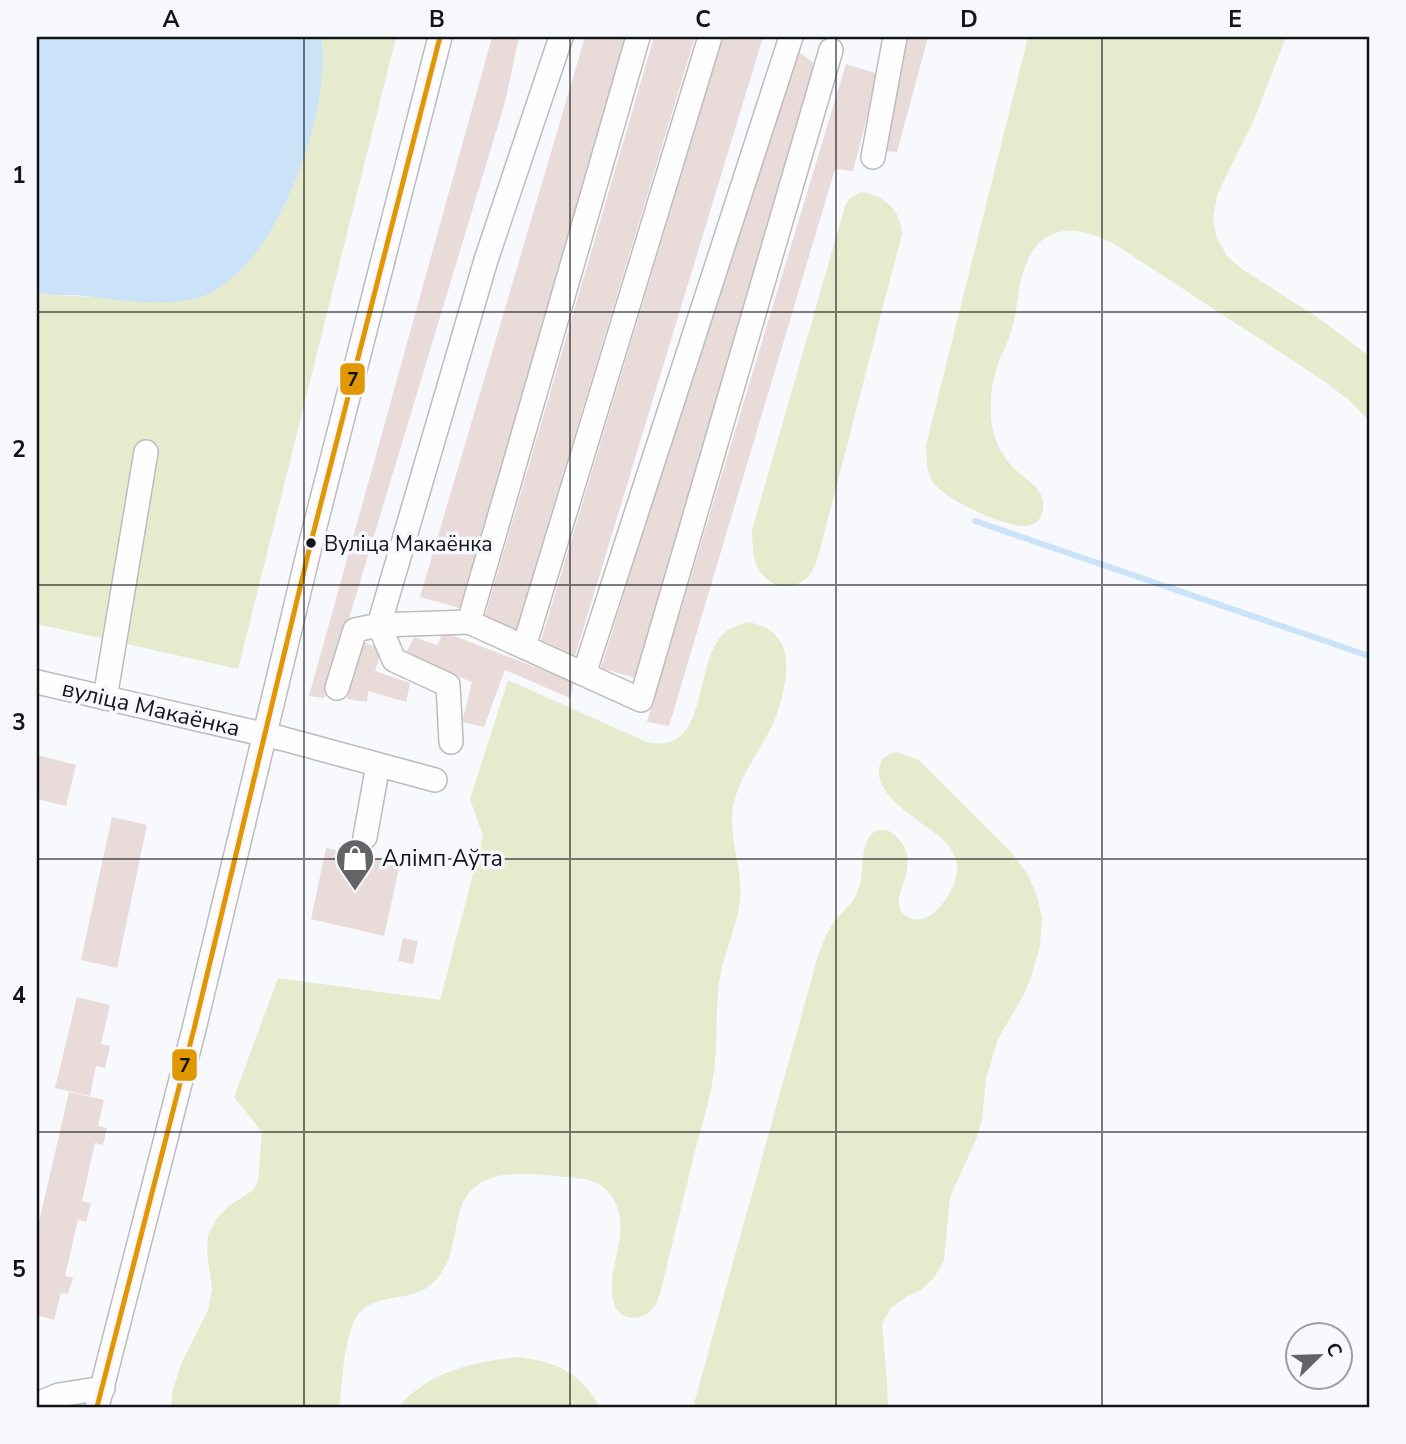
<svg xmlns="http://www.w3.org/2000/svg" width="1406" height="1444" font-family="'Nunito Sans',sans-serif">
<style>
.green{fill:#e6ebce}
.water{fill:#cae3f8}
.lines{fill:none;stroke-linecap:round;stroke-linejoin:round}
.stream{stroke:#cae3f8;stroke-width:6}
.building{fill:#e9dbd9}
.minor-casing{stroke:#bcbcbf;stroke-width:26}
.minor{stroke:#fefeff;stroke-width:23}
.bus-1-casing{stroke:#f7f8fe;stroke-width:10}
.bus-1{stroke:#e09702;stroke-width:5}
.grid{fill:none;stroke:#131415;stroke-width:2;stroke-opacity:0.55}
.bus-dot{fill:#131415;stroke:#f7f8fe;stroke-width:2.5}
.labels{text-anchor:middle;stroke-width:7;stroke-linejoin:round;paint-order:stroke}
.bus-label{font-size:21px;fill:#131415;stroke:#f7f8fe;text-anchor:start}
.street-label{font-size:23px;fill:#131415;stroke:#f7f8fe}
.poi-label{font-size:23px;fill:#131415;stroke:#f7f8fe;text-anchor:start}
.line-badge{stroke:#f7f8fe;stroke-width:2.5}
.pale-badge-label{font-size:19px;text-anchor:middle;font-weight:bold;fill:#111}
.neatline{fill:none;stroke:#131415;stroke-width:2.5}
.grid-label{font-size:23px;text-anchor:middle;font-weight:bold;fill:#131415}
</style>
<rect width="100%" height="100%" fill="#f8f9fd"/>
<!-- green -->
<g class="green">
<path d="M321,37h75l-158,632 -201,-45v-332c20,6 159,9 175,0 68,-38 120,-180 109,-255z"/>
<path d="M1028,37h258l-32,83 -37,75 -4,23 3,18 11,20 15,13 78,50 49,37v65l-20,-21 -28,-21 -205,-134c-37,-20 -74,-24 -91,22 -8,20 -7,42 -13,62 -3,12 -10,23 -14,35 -7,20 -9,41 -6,62 2,13 10,29 18,38 12,15 36,22 33,45 -1,7 -5,14 -12,16 -19,7 -88,-26 -99,-44 -6,-10 -5,-24 -6,-36z"/>
<path d="M861,192c23,3 40,18 41,42l-84,323c-3,7 -5,15 -10,20 -17,16 -39,11 -50,-9 -6,-12 -5,-25 -6,-38l93,-324 4,-7z"/>
<path d="M747,622c21,3 36,14 39,36 2,22 -6,53 -16,72 -13,25 -31,48 -37,76 -5,32 10,63 7,95 -3,25 -14,47 -19,71 -7,35 -2,72 -8,106 -4,26 -12,51 -19,77 -11,46 -23,93 -34,139 -2,4 -4,11 -7,14 -12,16 -37,12 -40,-8 -7,-33 19,-67 1,-100 -8,-15 -22,-21 -39,-22 -46,-4 -107,-18 -118,44 -4,23 -6,41 -22,59 -11,12 -28,15 -43,17 -10,2 -23,5 -30,12 -19,18 -19,72 -23,97h-168l1,-14 9,-29 27,-54 4,-20 -5,-39 1,-16 9,-17 12,-12 24,-16 5,-9 4,-49 -28,-35 44,-119 162,22 43,-164 -13,-37 38,-119 139,62c63,14 45,-76 76,-108 6,-6 16,-9 24,-12z"/>
<path d="M896,752l23,8 93,93 16,22 9,21 5,22 -2,27 -8,30 -9,21 -25,43 -12,40 -4,41 -6,20 -26,57 -6,63 -10,18 -13,12 -15,7 -15,11 -9,16 5,57 1,26h-195l125,-451c5,-14 10,-27 19,-38 9,-10 18,-17 22,-30 6,-16 -1,-51 19,-58 7,-2 14,2 19,7 29,29 -13,63 8,78 24,19 55,-28 52,-50 -1,-10 -8,-20 -16,-27 -18,-16 -65,-40 -62,-68 1,-12 7,-15 17,-18z"/>
<path d="M520,1357c39,6 59,15 80,50h-202c31,-36 78,-46 122,-50z"/>
</g>
<!-- water -->
<path class="water" d="M37,37h284c10,65 -28,170 -69,221 -10,13 -26,26 -40,34 -31,18 -94,8 -127,4 -16,-2 -33,1 -48,-4z"/>
<g class="lines">
<!-- stream -->
<path class="stream" d="M975,521l394,135"/>
</g>
<!-- building -->
<g class="building">
<path d="M492,37h27l-14,65 -180,596 -16,-2z"/>
<path d="M585,37h41l-163,572 -43,-12z"/>
<path d="M654,37h41l-179,593 -32,-11z"/>
<path d="M723,37h40l-188,619 -35,-12z"/>
<path d="M908,37h20l-31,115 -13,-1z"/>
<path d="M793,47l27,21 -184,610 -35,-10z"/>
<path d="M846,64l32,10 -25,97 -18,-2 -166,557 -22,-4z"/>
<path d="M444,632l130,50 -4,16 -65,-28 -21,57 -22,-5 10,-40 -67,-27 9,-18 23,8z"/>
<path d="M362,641l20,9 -7,21 35,12 -4,19 -38,-11 -1,11 -20,-3z"/>
<path d="M37,755l39,10 -10,41 -29,-7z"/>
<path d="M112,817l35,8 -30,143 -36,-8z"/>
<path d="M326,848l74,16 -16,72 -73,-17z"/>
<path d="M403,938l15,3 -5,23 -15,-3z"/>
<path d="M77,997l33,8 -9,39 9,2 -5,22 -9,-2 -6,30 -35,-8z"/>
<path d="M69,1092l35,8 -6,26 9,2 -4,17 -8,-2 -13,58 9,2 -5,19 -8,-2 -13,56 8,2 -5,16 -7,-1 -7,27 -17,-5v-84z"/>
</g>
<g class="lines">
<!-- minor casing -->
<g class="minor-casing">
<g id="minor">
<path d="M873,157l22,-120"/>
<path d="M469,622l169,-585"/>
<path d="M524,647l186,-610"/>
<path d="M584,674l207,-637"/>
<path d="M37,682l247,57 151,41"/>
<path d="M337,688l18,-58 24,-5 90,-3 172,78 190,-650"/>
<path d="M105,698l41,-246"/>
<path d="M451,742l-3,-57 -54,-25 -15,-35 107,-365 75,-223"/>
<path d="M365,837l13,-72"/>
<path d="M37,1404l22,-9 44,-7"/>
<path d="M97,1407l97,-378 117,-487 129,-505"/>
</g>
</g>
<!-- minor -->
<use href="#minor" class="minor"/>
<!-- bus-1 casing -->
<g class="bus-1-casing">
<path id="bus-1" d="M97,1407l97,-378 117,-487 129,-505"/>
</g>
<!-- bus-1 -->
<use href="#bus-1" class="bus-1"/>
</g>
<!-- grid -->
<path class="grid" d="M304,37v1370M570,37v1370M836,37v1370M1102,37v1370M37,312h1332M37,585h1332M37,859h1332M37,1132h1332"/>
<!-- icons -->
<defs>
<g id="shop-pin" transform="scale(2.0125)"><path d="M0 17L-7.5 6A9.5 9.5 0 1 1 7.5 6Z" fill="#636466" stroke="#f7f8fe"/><path d="M-5-2.5h2.3a2.7 3.5 0 0 1 5.4 0H5L5.5 6h-11ZM-1.5-2.5h3a1.5 2.3 0 0 0-3 0Z" fill="#fff"/></g>
</defs>
<g fill-rule="evenodd">
<use href="#shop-pin" x="355" y="858"/>
</g>
<!-- markers -->
<circle class="bus-dot" cx="311" cy="543" r="6"/>
<g class="labels">
<!-- bus labels -->
<g class="bus-label">
<text x="324" y="551">Вуліца Макаёнка</text>
</g>
<!-- street labels -->
<g class="street-label">
<text transform="translate(151 708) rotate(13)" y="8">вуліца Макаёнка</text>
</g>
<!-- poi labels -->
<g class="poi-label">
<text x="382" y="866">Алімп Аўта</text>
</g>
</g>
<g class="line-badge">
<rect x="339" y="362" width="27" height="34" rx="7" fill="#e09702"/>
<rect x="171" y="1048" width="27" height="34" rx="7" fill="#e09702"/>
</g>
<g class="pale-badge-label">
<text x="353" y="386">7</text>
<text x="185" y="1072">7</text>
</g>
<!-- border -->
<rect width="1406" height="1444" fill="none" stroke="#f7f8fe" stroke-width="77"/>
<!-- north arrow -->
<g transform="translate(1319 1356) rotate(67)"><circle r="33" fill="#f7f8fe" stroke="#9c9da1" stroke-width="2"/>
<path d="M0-5L12 26L0 18L-12 26Z" fill="#636466"/>
<text y="-10" font-size="19" font-weight="bold" text-anchor="middle" fill="#131415">С</text>
</g>
<rect x="38" y="38" width="1330" height="1368" class="neatline"/>
<g class="grid-label">
<text x="171" y="27">A</text>
<text x="437" y="27">B</text>
<text x="703" y="27">C</text>
<text x="969" y="27">D</text>
<text x="1235" y="27">E</text>
<text x="19" y="183">1</text>
<text x="19" y="457">2</text>
<text x="19" y="730">3</text>
<text x="19" y="1003">4</text>
<text x="19" y="1277">5</text>
</g>
</svg>
